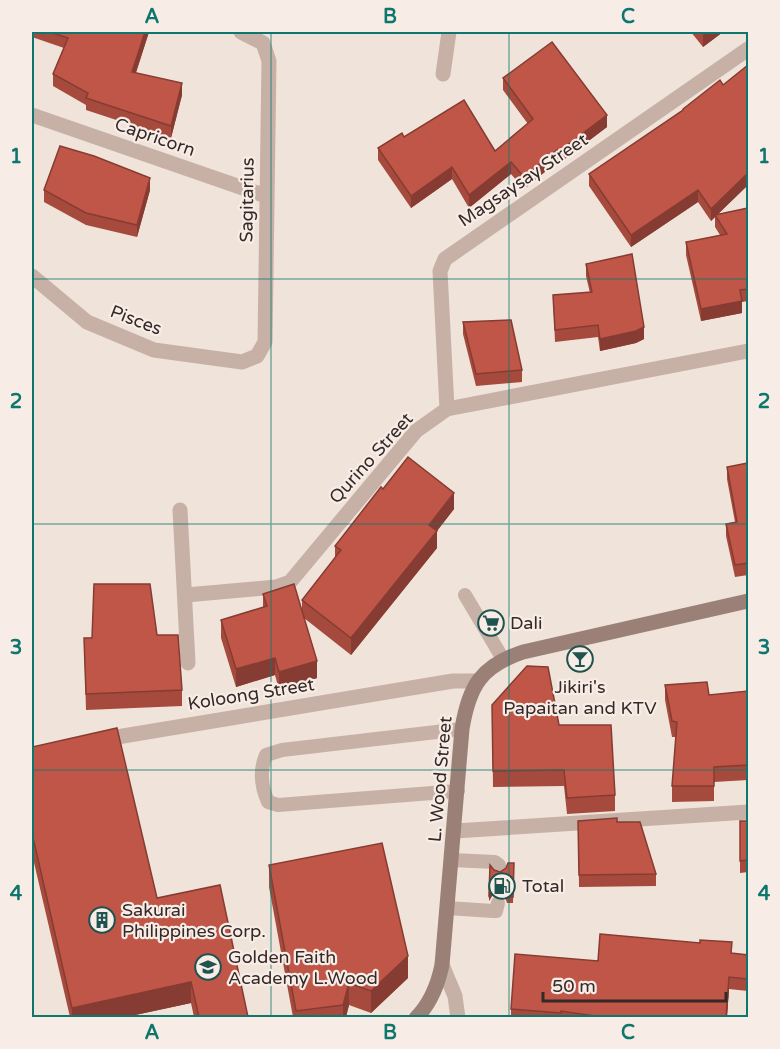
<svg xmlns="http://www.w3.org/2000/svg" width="780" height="1049" font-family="'Varela Round',sans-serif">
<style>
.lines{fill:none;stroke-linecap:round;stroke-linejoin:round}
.lane{stroke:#c7b1a6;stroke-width:14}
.street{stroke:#c7b1a6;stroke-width:15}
.secondary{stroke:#9b8078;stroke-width:15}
.wall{fill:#a54a3d}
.shaded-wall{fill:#863c32}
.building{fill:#c05647;stroke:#863c32;stroke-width:1.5}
.grid{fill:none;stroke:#0f766e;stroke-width:1.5;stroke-opacity:0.55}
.labels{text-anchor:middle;stroke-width:4.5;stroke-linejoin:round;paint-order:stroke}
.street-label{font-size:18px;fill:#342927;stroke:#f8ede6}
.poi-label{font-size:18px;fill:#342927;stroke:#f8ede6;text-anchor:start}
.neatline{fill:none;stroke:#0f766e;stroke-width:2}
.grid-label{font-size:20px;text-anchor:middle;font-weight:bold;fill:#0f766e}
</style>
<rect width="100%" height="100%" fill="#f0e3da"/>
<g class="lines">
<!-- lane -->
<g class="lane">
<path d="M465,595l38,64"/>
<path d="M458,791l-180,14 -10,-3c-7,-16 -9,-31 -2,-47l16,-5 180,-21"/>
<path d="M452,860l43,2 4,3v4"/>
<path d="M447,908l46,3h3l2,-8"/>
</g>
<!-- street -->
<g class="street">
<path d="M443,74l6,-42"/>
<path d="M32,115l234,81"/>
<path d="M32,276l55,46 67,28 88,12 15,-6 8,-14 4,-281 -6,-18 -22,-11"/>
<path d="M447,409l-7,-138 5,-12 303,-210"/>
<path d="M180,510l8,153"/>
<path d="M186,595l90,-8 14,-5 126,-151 31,-22 301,-58"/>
<path d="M99,740l354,-59h24"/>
<path d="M455,831l293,-19"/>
<path d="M442,965l13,31 3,22"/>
</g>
<!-- secondary -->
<path class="secondary" d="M416,1018c15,-15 22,-34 26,-53l20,-236c7,-43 19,-63 61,-77l225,-51"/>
</g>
<!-- wall -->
<g class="wall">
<path d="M32,32h117l-13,41 46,22 -11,43 -85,-28v-5l-33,-19v-12l11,-26 -32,-11z"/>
<path d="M691,32h32l-20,15z"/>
<path d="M748,65v120l-30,29 30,-6v93l-6,1v11l-41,8 -15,-66v-13l34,-7 -5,-8v-10l-4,4 -13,-19 -67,45 -42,-61v-12l94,-63v-2l40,-24z"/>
<path d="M503,78l104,49 -49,37 -1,-2 -33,27 -13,-15 -42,34 -17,-29 -41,29 -33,-48v-12l26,-11 91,14 33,-27 -25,-34z"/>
<path d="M44,190h106l-13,47 -51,-12 -42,-23z"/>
<path d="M586,264l58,75 -8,4 -36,8 -2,-14 -43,5 -2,-47 37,-2 -4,-17z"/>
<path d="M463,322l59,48v12l-46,4 -13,-52z"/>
<path d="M748,463v112l-13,2 -9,-41v-12l9,-2 -8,-43v-12z"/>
<path d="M383,489l71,20 -17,22v17l-86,107 -47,-37 13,60 -38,12 -4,-15 -39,12 -15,-49v-18l42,-12v-14l39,18v-12l33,-42v-12z"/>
<path d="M157,635l25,55v16l-96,4 -2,-72z"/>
<path d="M665,685l44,10 39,-4v89l-34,2v19l-42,1v-16l4,-49h-4l-7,-37z"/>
<path d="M492,705l67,20 56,70v16l-48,3 -3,-28 -71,1z"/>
<path d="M32,747l125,151 91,119h-54l-3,-14 -65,14h-56l-38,-163z"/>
<path d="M578,821l39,1 39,52v12l-77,1z"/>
<path d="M740,821h8v51l-8,1z"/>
<path d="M514,863l-1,40h-6l-2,-6 -5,-3 -8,2 -3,5 11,-29z"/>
<path d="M269,865l139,113 -37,35 -22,-8 -3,12h-53l-24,-130z"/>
<path d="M732,953l16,2v36l-19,-2 -2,28h-216v-8l87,-48z"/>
</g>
<!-- shaded-wall -->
<g class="shaded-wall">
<path d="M145,32h4l-17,52v-12z"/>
<path d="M707,32h16l-20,15v-12z"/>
<path d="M182,83v12l-11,43v-12z"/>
<path d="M607,115v12l-49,37v-12z"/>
<path d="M557,150v12l-33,27v-12z"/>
<path d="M511,162v12l-42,34v-13z"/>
<path d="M452,167v12l-41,29v-12z"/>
<path d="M748,173v12l-32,31 -1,-1v2l-4,4v-12z"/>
<path d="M150,178v12l-13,47v-12z"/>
<path d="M698,190v12l-67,45v-12z"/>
<path d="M742,301v12l-41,8v-12z"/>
<path d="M644,327v12l-8,4 -36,8v-12z"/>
<path d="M454,493v16l-25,32v-16z"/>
<path d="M437,531v17l-86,107v-17z"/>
<path d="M275,658v17l-39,12v-18z"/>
<path d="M317,661v17l-38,12v-18z"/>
<path d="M500,888v6l-8,2 -3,5v-6l3,-5z"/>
<path d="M408,956v22l-37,35v-22z"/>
<path d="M729,977v12l-2,28h-1z"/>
<path d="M191,982v21l-65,14h-54v-9z"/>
<path d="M349,983v22l-3,12h-3v-12z"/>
</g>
<!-- building -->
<g class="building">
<path d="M50,32h95l-13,40 50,11 -11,43 -85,-28 2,-5 -35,-19 15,-36z"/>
<path d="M552,42l55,73 -49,37 -1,-2 -33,27 -13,-15 -42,33 -17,-28 -41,29 -33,-48 24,-15 2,4 60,-37 31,51 38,-32 -30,-41z"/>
<path d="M748,65v108l-37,36 -13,-19 -67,45 -42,-61 94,-64v-1l37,-29 3,5z"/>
<path d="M60,146l34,10 56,22 -13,47 -51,-12 -42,-23z"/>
<path d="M748,208v81l-8,1 2,11 -41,8 -15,-67 41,-8 -12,-19z"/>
<path d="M632,254l12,73 -8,4 -36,8 -2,-14 -43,5 -2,-35 39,-3 -6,-28z"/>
<path d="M511,320l11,50 -46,4 -13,-52z"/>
<path d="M408,457l46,36 -25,32 8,6 -86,107 -49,-38 39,-50 -6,-4 46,-59 2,2z"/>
<path d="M748,463v100l-13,2 -9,-41 11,-2 -10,-55z"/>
<path d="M94,584h56l7,51h21l4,55 -96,4 -2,-56h8z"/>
<path d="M294,584l23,77 -38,11 -4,-14 -39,11 -15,-49 46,-14 -4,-12z"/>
<path d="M527,666l21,1 11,58h52l4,70 -48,3 -3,-28 -71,1 -1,-66z"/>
<path d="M707,682l2,13 39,-4v74l-34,2v19h-42l5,-64 -5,-1 -7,-36z"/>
<path d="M117,728l40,170 63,-13 28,132h-49l-8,-35 -119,26 -40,-175v-86z"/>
<path d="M617,818v4h23l16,52 -77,1 -1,-54z"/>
<path d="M740,821h8v39l-8,1z"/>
<path d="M382,843l26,113 -37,35 -22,-8 -6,22 -47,6 -27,-146z"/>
<path d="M508,863h6l-1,34h-6l-2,-6 -5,-3 -8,2 -3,5 1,-30 4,5 6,2 6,-4z"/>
<path d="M600,934l100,9v-3l32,2 -1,11 17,2v24l-19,-2 -3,40h-124l-41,-6v2l-50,-4 4,-55 83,7z"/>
</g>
<!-- grid -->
<path class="grid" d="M271,32v986M509,32v986M32,279h716M32,524h716M32,770h716"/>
<!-- icons -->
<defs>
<g id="supermarket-ring" transform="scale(1.35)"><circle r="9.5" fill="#f8ede6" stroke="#1e5350" stroke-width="1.5"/><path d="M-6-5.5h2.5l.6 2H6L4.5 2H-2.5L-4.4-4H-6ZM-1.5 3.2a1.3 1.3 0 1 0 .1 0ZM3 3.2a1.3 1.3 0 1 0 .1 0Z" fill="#1e5350"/></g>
<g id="bar-ring" transform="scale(1.35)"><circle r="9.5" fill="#f8ede6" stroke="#1e5350" stroke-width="1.5"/><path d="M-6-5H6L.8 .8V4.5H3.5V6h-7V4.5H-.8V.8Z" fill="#1e5350"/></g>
<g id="fuel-ring" transform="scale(1.35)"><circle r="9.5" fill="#f8ede6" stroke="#1e5350" stroke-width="1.5"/><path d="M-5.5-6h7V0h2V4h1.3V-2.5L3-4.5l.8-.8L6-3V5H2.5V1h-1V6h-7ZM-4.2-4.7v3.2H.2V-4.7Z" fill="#1e5350"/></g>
<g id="building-ring" transform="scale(1.35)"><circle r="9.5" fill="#f8ede6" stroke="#1e5350" stroke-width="1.5"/><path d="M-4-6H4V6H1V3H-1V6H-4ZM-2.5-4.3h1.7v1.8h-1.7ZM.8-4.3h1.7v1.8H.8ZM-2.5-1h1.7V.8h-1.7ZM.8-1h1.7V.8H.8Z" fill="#1e5350"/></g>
<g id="school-ring" transform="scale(1.35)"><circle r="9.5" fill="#f8ede6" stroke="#1e5350" stroke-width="1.5"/><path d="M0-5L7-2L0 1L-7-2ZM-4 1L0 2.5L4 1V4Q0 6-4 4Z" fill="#1e5350"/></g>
</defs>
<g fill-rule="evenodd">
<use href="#supermarket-ring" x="491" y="623"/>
<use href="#bar-ring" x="580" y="659"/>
<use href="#fuel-ring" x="502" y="886"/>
<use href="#building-ring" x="102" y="920"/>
<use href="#school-ring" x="208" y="967"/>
</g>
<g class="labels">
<!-- street labels -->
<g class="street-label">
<text transform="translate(155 137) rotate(19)" y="6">Capricorn</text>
<text transform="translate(523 180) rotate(-34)" y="6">Magsaysay Street</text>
<text transform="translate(247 200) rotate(-89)" y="6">Sagitarius</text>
<text transform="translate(136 320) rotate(21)" y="6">Pisces</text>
<text transform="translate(371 458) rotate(-48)" y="6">Qurino Street</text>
<text transform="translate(251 694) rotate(-9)" y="6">Koloong Street</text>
<text transform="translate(440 779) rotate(-85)" y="6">L. Wood Street</text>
</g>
<!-- poi labels -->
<g class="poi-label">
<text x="510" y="629">Dali</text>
<text x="580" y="693" text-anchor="middle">Jikiri's<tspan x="580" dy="21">Papaitan and KTV</tspan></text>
<text x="522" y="892">Total</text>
<text x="122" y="916">Sakurai<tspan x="122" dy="21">Philippines Corp.</tspan></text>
<text x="228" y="963">Golden Faith<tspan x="228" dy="21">Academy L.Wood</tspan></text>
</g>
</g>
<!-- border -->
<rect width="780" height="1049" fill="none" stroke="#f8ede6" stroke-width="66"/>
<!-- scale -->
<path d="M543 992v9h183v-9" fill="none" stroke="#342927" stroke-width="3"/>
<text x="552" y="992" font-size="18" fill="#342927" stroke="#f8ede6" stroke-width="4.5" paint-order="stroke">50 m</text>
<rect x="33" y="33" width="714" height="983" class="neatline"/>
<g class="grid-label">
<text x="152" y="23">A</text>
<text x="390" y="23">B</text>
<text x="628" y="23">C</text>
<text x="16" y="163">1</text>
<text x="764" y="163">1</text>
<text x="16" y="408">2</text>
<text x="764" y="408">2</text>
<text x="16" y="654">3</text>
<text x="764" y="654">3</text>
<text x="16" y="900">4</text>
<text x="764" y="900">4</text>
<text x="152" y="1039">A</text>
<text x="390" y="1039">B</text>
<text x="628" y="1039">C</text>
</g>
</svg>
